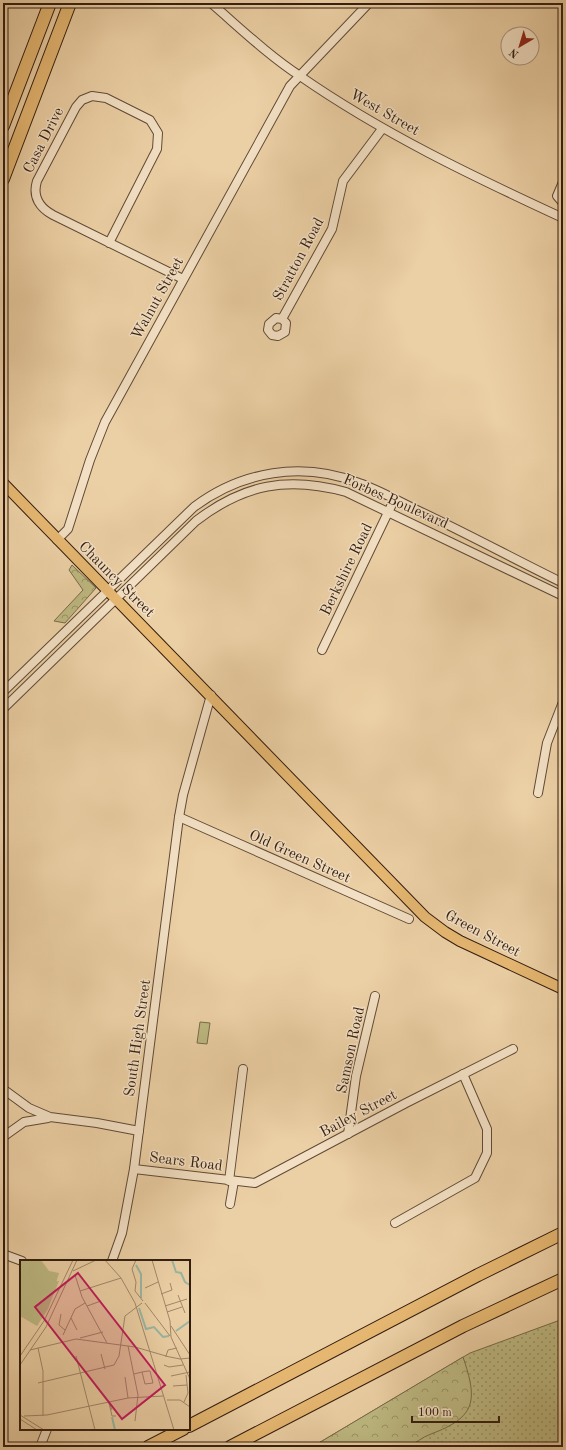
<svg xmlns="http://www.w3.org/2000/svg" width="566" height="1450" font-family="'Old Standard TT',serif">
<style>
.green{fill:url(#green-dots);stroke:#786b4a}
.forest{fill:url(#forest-crowns);stroke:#786b4a}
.pitch{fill:#beb982;stroke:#786b4a}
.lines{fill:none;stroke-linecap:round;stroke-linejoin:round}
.minor-casing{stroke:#604a36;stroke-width:10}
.major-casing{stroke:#321d11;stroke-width:12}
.highway-casing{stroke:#321d11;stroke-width:14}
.minor{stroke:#f3e0c4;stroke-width:8}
.major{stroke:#e6b872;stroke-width:10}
.highway{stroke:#e6b872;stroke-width:12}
.labels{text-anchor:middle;stroke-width:3;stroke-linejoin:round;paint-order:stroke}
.street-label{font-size:15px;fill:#321d11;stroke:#f3e0c4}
.inset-river{fill:none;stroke:#99b7a4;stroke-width:2}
.inset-road{fill:none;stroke:#a2886a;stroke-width:1}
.view{fill:#c2185b;fill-opacity:0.15;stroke:#c2185b;stroke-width:2}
.inset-edge{fill:none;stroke:#321d11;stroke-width:2}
</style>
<defs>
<pattern id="green-dots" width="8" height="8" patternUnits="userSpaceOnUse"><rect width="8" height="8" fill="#beb982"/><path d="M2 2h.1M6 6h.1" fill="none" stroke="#9b9669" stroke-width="1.8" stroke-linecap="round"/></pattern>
<pattern id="forest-crowns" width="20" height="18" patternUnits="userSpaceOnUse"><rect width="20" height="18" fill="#beb982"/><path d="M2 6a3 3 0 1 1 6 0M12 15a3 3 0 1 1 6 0" fill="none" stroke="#9b9669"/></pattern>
</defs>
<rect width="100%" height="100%" fill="#ecd0a5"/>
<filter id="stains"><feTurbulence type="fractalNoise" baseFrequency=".005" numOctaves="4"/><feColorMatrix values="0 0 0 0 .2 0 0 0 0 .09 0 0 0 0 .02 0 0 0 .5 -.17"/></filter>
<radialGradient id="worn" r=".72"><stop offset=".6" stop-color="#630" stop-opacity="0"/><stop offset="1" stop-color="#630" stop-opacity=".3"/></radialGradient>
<!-- green -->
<path class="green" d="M563,1319v128h-251l158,-94z"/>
<!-- forest -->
<g class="forest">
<path d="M72,565l24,23 -31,35 -11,-2 29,-31 -14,-20z"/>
<path d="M463,1357c15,44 13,60 -32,77 -9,3 -16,10 -24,13 -6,2 -16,0 -22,0 -24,0 -49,0 -73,0z"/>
</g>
<!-- pitch -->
<path class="pitch" d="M200,1022l10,1 -3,21 -10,-1z"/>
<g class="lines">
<!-- minor casing -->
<g class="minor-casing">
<g id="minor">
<path d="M211,3c29,25 57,52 89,73 82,57 172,100 263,142"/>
<path d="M563,182l-6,14 6,7"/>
<path d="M109,243l48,-94 1,-16 -8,-13 -44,-22 -14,-2 -10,4 -6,7 -39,74c-5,16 3,27 16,34l130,64"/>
<path d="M282,319l4,4 -1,9 -7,4 -6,-1 -4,-5 1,-6 7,-6 6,1 50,-90 11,-48 39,-52"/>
<path d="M57,540l11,-11 22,-69 15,-38 185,-336 79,-83"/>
<path d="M322,650l72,-150"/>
<path d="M3,692l191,-185c48,-36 108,-46 165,-24 20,7 39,18 58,27 49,23 97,49 146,73"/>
<path d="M3,709l193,-188c48,-37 92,-45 150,-29l217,104"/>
<path d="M538,793l9,-50 16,-41"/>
<path d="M179,817l230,102"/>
<path d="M3,1089l26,19 21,9 47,6 42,8"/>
<path d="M348,1134l8,-58 19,-80"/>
<path d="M3,1137l21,-15 24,-4"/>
<path d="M134,1169l121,14 151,-80 107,-54"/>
<path d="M229,1181l14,-112"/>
<path d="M230,1204l4,-23"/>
<path d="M395,1223l80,-45 12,-25v-24l-24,-55"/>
<path d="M3,1254l19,7"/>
<path d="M112,1261l10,-28 12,-64 45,-352 4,-22 28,-100"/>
<path d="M40,1447l7,-18"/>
</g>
</g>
<!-- major casing -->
<g class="major-casing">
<path id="major" d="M3,483l422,434 20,15 15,9 103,48"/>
</g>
<!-- highway casing -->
<g class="highway-casing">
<g id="highway">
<path d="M3,126l47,-123"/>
<path d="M3,179l67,-176"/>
<path d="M189,1426l289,-151 85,-42"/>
<path d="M148,1447l35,-18"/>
<path d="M230,1447l233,-121 100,-47"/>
</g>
</g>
<!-- minor -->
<use href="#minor" class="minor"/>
<!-- major -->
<use href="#major" class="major"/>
<!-- highway -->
<use href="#highway" class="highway"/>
</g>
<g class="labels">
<!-- street labels -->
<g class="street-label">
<text transform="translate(385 112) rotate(30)" y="5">West Street</text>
<text transform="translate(43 140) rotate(-63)" y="5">Casa Drive</text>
<text transform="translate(298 259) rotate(-62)" y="5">Stratton Road</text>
<text transform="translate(157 298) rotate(-61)" y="5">Walnut Street</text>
<text transform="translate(396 501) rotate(24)" y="5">Forbes Boulevard</text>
<text transform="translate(346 569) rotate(-64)" y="5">Berkshire Road</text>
<text transform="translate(117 579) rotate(45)" y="5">Chauncy Street</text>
<text transform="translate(300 856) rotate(24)" y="5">Old Green Street</text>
<text transform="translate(483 933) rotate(28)" y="5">Green Street</text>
<text transform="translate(137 1038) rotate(-82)" y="5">South High Street</text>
<text transform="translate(350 1050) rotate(-78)" y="5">Samson Road</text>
<text transform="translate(358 1113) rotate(-28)" y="5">Bailey Street</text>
<text transform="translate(186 1161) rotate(7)" y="5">Sears Road</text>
</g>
</g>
<!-- overview -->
<g transform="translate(20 1260)">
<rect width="170" height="170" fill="#ecd0a5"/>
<path d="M0,0h21l8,11 10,2 -11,36 -11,17 -17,-10z" fill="#beb982"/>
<path d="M9,7l11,15 19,-1 -11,27 -3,-4 2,-7 -2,-7 -16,-15z" fill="#beb982"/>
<path class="inset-river" d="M152,0l4,12 5,1 4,9 5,3M116,5l5,9v24M119,48l7,21 8,-2 9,10 6,-1M156,71l14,-10M92,157l3,13"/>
<path class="inset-road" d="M85,0l16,18 14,25 39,127M116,0l-4,9 4,13 -1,9 8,10M132,0l18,61 1,16 19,42M53,11l23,-11M55,15l7,22 25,46M125,28l13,-6M60,31l41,-13M141,34l11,-4 -2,-7M158,35l7,18M125,43l25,33M67,46l14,-5M145,46l22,-7M147,52l15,-5M41,54l-2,11 6,5M51,58l6,12M151,66l19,29M43,75l12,-26 10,-6M60,78l23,-6M108,86l10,49 -3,26M18,88l5,23v45M10,90l46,-11 59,8 31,9M81,94l4,15M0,96l24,-35 29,-61M56,96l19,74M145,96l15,3 10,-1M146,96l2,-6 9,-2M0,105l26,-38 31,-67M144,105l5,2 14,-2M114,114l8,-2 6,-1h2l3,12 -8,1 -3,-12M151,116l19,-4M105,117l3,21M18,123l76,-18 5,-9 6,-40 17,-13M153,126l14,-1M147,140h13l10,7M164,142l4,-9 -2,-18M92,150l-3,-7 3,13h4M0,155l24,15M4,156l23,-1 81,-17 35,-2M0,159l17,11"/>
<path class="view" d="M58,13l87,112 -43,34 -87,-112z"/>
<rect width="170" height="170" class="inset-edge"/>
</g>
<!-- margin -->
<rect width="566" height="1450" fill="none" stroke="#ecd0a5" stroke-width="16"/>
<rect x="4" y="4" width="558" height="1442" fill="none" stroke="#321d11" stroke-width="2"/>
<rect x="8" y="8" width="550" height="1434" fill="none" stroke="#321d11"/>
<!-- north arrow -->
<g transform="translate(520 46) rotate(218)"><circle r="19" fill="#f3e0c4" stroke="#a6927c"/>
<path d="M0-3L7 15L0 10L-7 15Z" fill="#8f2418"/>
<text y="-6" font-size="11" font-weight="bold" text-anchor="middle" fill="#321d11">N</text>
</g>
<!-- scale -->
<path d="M412 1416v6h87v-6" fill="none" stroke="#321d11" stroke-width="2"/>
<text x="418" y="1416" font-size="12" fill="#321d11" stroke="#f3e0c4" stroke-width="3" paint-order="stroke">100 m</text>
<rect width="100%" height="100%" filter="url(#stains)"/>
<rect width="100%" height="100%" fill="url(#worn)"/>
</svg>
